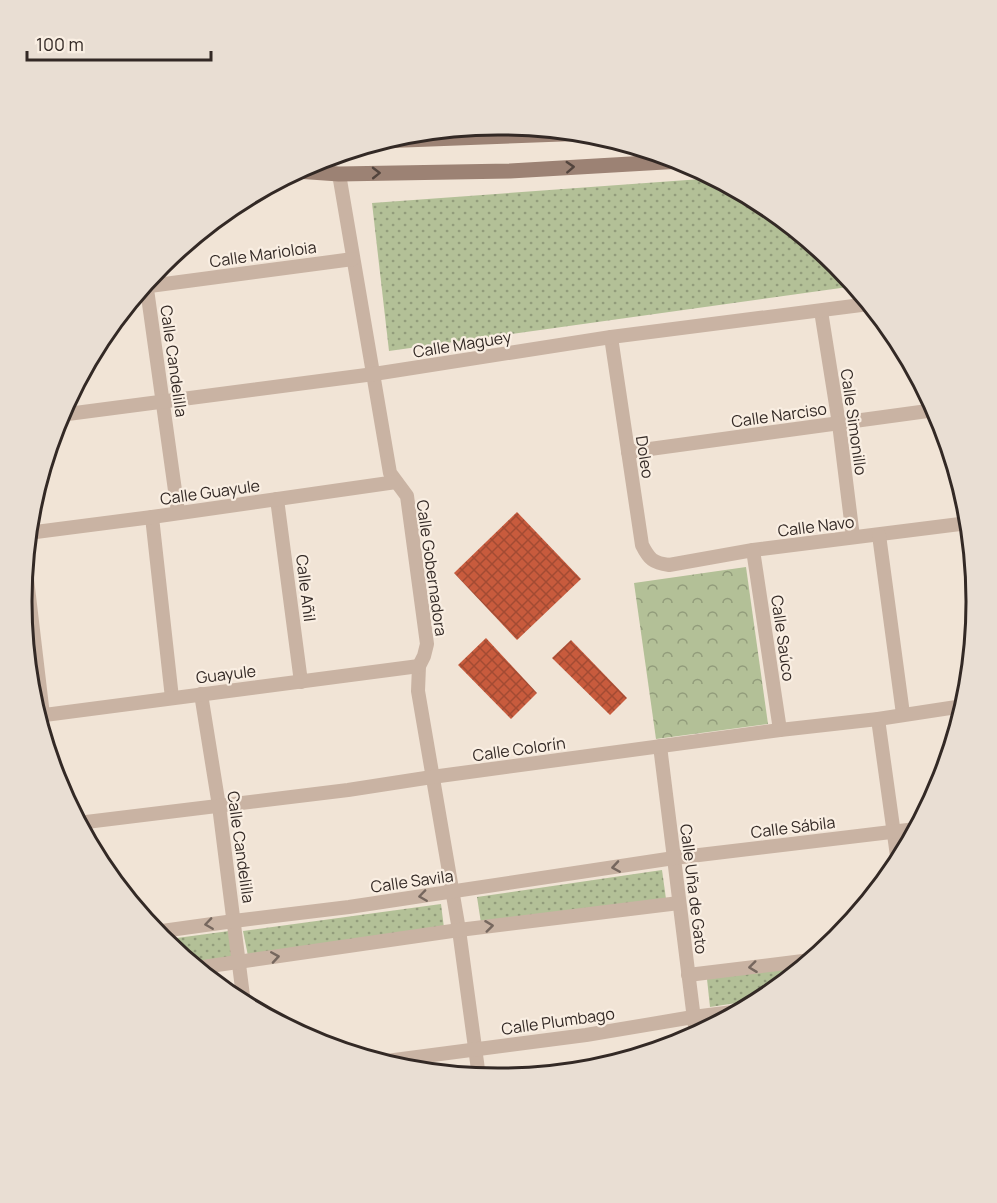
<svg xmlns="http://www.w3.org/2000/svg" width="997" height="1203" font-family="Manrope,sans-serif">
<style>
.grass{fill:url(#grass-dots)}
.park{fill:url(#park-crowns)}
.building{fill:url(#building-cross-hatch)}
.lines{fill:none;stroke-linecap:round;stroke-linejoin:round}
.street{stroke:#c9b3a3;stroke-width:14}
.secondary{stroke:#9c8274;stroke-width:15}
.oneway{stroke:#52443d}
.oneway2{stroke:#76675e}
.labels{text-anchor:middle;stroke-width:4.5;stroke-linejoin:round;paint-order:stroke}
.street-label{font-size:16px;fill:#332925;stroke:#f9eee2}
.rim{fill:none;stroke:#332925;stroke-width:3}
</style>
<defs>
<pattern id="grass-dots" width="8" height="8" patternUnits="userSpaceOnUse" patternTransform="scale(1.5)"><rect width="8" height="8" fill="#b3c097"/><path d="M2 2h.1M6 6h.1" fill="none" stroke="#929c7b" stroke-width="1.8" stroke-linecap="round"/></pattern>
<pattern id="park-crowns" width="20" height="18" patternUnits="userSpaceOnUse" patternTransform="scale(1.5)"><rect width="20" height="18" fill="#b3c097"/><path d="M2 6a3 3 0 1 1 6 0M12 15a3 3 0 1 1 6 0" fill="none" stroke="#929c7b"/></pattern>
<pattern id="building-cross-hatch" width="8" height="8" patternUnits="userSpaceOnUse" patternTransform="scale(1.5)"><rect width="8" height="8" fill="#c85b3d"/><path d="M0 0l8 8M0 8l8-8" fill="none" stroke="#a34b33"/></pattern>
</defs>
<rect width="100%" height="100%" fill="#f1e4d6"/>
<!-- grass -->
<g class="grass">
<path d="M715,178l49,27 72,59 19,22 -466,65 -17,-148z"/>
<path d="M662,870l4,29 -185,24 -4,-26z"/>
<path d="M441,904l3,24 -196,28 -5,-25z"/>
<path d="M229,931l3,26 -43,5 -27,-22z"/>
<path d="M802,967l-39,32 -53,8 -3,-28z"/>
</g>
<!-- park -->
<path class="park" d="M746,567l22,157 -112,15 -22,-156z"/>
<!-- building -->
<g class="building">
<path d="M517,512l64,67 -64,61 -63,-67z"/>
<path d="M486,638l51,55 -26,26 -53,-54z"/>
<path d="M571,640l56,58 -17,17 -58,-57z"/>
</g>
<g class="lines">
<!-- street -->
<g class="street">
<path d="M339,174l51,299 17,23 20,148 -3,12 -5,10 -1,25 41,239 20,147"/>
<path d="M146,282l32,230"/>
<path d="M142,287l211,-28"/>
<path d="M821,311l18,113 14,113"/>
<path d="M611,337l31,208c7,14 11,18 27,20l84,-15 215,-27"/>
<path d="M60,415l314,-41 237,-37 258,-33"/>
<path d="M628,452l307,-42"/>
<path d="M277,499l24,183"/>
<path d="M152,517l20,181"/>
<path d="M28,533l124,-16 244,-35"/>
<path d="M879,535l24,179"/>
<path d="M753,550l27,180"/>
<path d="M25,562l18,153"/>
<path d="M201,694l18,112 25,198"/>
<path d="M37,716l382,-50"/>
<path d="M878,719l20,144"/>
<path d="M660,746l36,289"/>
<path d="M78,823l270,-33 84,-13 348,-47 98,-11 85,-13"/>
<path d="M155,932l79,-11 115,-14 325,-49 242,-29"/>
<path d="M196,968l263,-38 220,-27"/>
<path d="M688,975l123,-15"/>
<path d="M379,1062l207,-27 107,-18 48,-6"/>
</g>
<!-- secondary -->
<g class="secondary">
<path d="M378,141l211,-8"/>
<path d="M296,171l43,3 171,-3 172,-10"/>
</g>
</g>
<!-- one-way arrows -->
<defs><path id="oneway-chevron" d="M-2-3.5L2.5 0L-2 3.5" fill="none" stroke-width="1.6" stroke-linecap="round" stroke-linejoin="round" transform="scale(1.5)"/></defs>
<g class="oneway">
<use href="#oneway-chevron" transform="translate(570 167) rotate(-3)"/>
<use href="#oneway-chevron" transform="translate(376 173) rotate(-1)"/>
</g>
<g class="oneway2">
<use href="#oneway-chevron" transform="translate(616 867) rotate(171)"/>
<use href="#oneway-chevron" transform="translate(423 896) rotate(172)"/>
<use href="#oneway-chevron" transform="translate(209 924) rotate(172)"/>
<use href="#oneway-chevron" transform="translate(489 926) rotate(-7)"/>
<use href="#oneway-chevron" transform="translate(275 957) rotate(-9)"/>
<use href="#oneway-chevron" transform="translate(753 967) rotate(173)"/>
</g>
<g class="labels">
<!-- street labels -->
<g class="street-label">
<text transform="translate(263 254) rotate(-8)" y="6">Calle Marioloia</text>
<text transform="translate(462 344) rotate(-9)" y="6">Calle Maguey</text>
<text transform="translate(174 361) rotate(82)" y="6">Calle Candelilla</text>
<text transform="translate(779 415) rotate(-8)" y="6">Calle Narciso</text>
<text transform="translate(854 422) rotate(82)" y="6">Calle Simonillo</text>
<text transform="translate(645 457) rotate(81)" y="6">Doleo</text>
<text transform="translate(210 492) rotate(-8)" y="6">Calle Guayule</text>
<text transform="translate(816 526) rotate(-7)" y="6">Calle Navo</text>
<text transform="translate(432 568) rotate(82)" y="6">Calle Gobernadora</text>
<text transform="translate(306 588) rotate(83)" y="6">Calle Añil</text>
<text transform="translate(783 638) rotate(82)" y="6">Calle Saúco</text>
<text transform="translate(226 674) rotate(-7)" y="6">Guayule</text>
<text transform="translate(519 749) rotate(-8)" y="6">Calle Colorín</text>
<text transform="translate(793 827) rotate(-7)" y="6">Calle Sábila</text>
<text transform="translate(241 847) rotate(82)" y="6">Calle Candelilla</text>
<text transform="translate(412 881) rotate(-8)" y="6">Calle Savila</text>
<text transform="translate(694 889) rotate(83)" y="6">Calle Uña de Gato</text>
<text transform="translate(558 1021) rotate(-8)" y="6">Calle Plumbago</text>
</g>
</g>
<!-- crop -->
<path d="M0 0H997V1203H0ZM498 135H500A466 466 0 0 1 966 601V602A466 466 0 0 1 500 1068H498A466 466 0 0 1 32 602V601A466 466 0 0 1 498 135Z" fill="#e9ded3" fill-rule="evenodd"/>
<path class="rim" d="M498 135H500A466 466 0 0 1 966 601V602A466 466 0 0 1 500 1068H498A466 466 0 0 1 32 602V601A466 466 0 0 1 498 135Z"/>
<!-- scale -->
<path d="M27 51v9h184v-9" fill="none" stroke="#332925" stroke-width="3"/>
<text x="36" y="51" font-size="18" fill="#332925" stroke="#f9eee2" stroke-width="4.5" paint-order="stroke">100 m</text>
</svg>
